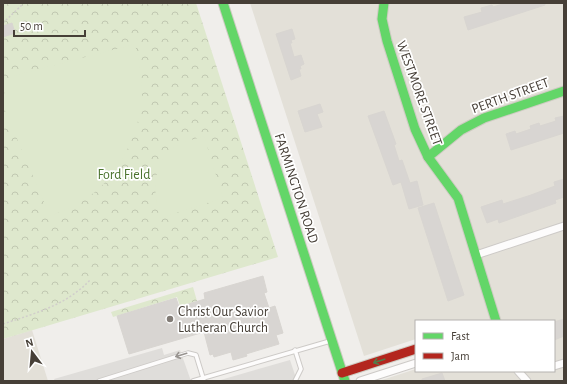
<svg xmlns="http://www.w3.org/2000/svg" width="567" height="384" font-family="'Alegreya Sans',sans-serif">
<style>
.residential{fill:#e3e0d8}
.forest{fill:url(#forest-crowns)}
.garden{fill:#dee8cd}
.parking{fill:#dfddda}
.building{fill:#d8d5d2;stroke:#d8d5d1}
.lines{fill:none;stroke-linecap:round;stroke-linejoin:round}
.lane-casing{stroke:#cdcac7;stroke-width:5.5}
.street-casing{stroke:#cdcac7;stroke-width:9}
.fast-casing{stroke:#cecbc2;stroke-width:11}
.jam-casing{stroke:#cecbc2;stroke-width:11}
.path{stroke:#d1cecb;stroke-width:1.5;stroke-dasharray:2 2;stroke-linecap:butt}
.lane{stroke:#fdfcfc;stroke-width:3.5}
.street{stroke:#fdfcfc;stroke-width:7}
.fast{stroke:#63d668;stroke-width:9}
.jam{stroke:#b3261e;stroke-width:9}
.oneway{stroke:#989490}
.oneway2{stroke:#527b4b}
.poi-dot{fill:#827c76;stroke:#fff;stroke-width:1.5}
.labels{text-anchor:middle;stroke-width:3.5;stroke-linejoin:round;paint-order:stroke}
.street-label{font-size:14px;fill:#463f37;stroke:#fff}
.park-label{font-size:14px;fill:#4b732e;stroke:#fff}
.poi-label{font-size:14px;fill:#463f37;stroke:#fff;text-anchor:start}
</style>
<defs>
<pattern id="forest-crowns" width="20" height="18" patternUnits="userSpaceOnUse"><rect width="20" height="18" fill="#dee8cd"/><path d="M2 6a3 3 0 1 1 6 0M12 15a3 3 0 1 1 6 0" fill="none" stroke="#c0c8b1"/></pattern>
</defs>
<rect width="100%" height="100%" fill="#f0eeeb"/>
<!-- residential -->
<g class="residential">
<path d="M250,3h314v378h-185l37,-12v2h138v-50h-138v18l-52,17z"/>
<path d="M32,330l16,51h-45v-42z"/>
</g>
<!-- forest -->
<g class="forest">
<path d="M3,3h193l82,254 -275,82z"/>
<path d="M193,287l4,14 -17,5 -3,-9 -64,20 -2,-5z"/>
</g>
<!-- garden -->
<g class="garden">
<path d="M135,44c10,41 11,64 -7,104 -18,37 -40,54 -78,68l-47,-110v-10l10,-20z"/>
<path d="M204,136l19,62 -63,20c-7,-25 -9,-58 17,-72 8,-5 18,-7 27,-10z"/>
</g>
<!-- parking -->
<g class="parking">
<path d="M162,348l2,7 16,-5 11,31h-136l-1,-2z"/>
<path d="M290,360l7,21h-80z"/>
</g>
<!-- building -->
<g class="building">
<path d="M506,3h39v2l-77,25 -4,-13 18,-5 -1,-4 11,-3 1,2z"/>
<path d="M12,23l3,10 -12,4v-11z"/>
<path d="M292,29l3,10 -4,1 1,3h-2l4,14 7,-2 3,9 -4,2 1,3h-2l2,7 -10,4 -15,-46z"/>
<path d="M320,104l3,8 -6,2 5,13 -17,5 -7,-21z"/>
<path d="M384,111l12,33 -2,1 5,16 3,-1 8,23 7,-2 6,24 -14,4 -8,-27 -8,3 -25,-69z"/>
<path d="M564,116v17l-53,17 -5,-16 9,-3 1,3 15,-5 -1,-3 9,-3 1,3 16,-5 -1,-3z"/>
<path d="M564,179v18l-9,3 1,3 -57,20 -1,-4 -11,4 -6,-16 21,-7 1,4 28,-9 24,-9 -1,-4z"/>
<path d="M434,203l30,92 -16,6 -30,-93z"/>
<path d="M263,276l4,16 -3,1 5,15 6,-2 8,27 -7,2 3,9 -33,10 1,2 -14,4 -2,-8 -17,5 -1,-3 -3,1 -6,-23 -75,22 -12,-38 59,-18 3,9 26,-8 -1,-6z"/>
<path d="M564,319v17l-10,4v-18z"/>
<path d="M442,373l3,8h-23v-2z"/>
</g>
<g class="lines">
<!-- lane casing -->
<g class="lane-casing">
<g id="lane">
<path d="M99,381l89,-28 8,2 8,26"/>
<path d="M193,381l137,-40"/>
<path d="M295,381l6,-12 -6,-19"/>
</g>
</g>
<!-- street casing -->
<g class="street-casing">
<g id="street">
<path d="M476,255l88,-29"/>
<path d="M554,366l10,-3"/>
<path d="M518,371l9,10"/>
<path d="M360,381l56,-18"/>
</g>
</g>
<!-- fast casing -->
<g class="fast-casing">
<g id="fast">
<path d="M223,3l122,378"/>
<path d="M384,3l-2,16 5,22 28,88 13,28 30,41 38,123"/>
<path d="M428,157l33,-27 23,-12 80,-27"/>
</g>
</g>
<!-- jam casing -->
<g class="jam-casing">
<path id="jam" d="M342,373l74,-24"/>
</g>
<!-- path -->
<g class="path">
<path d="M3,23l21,-20"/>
<path d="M3,324c33,-11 64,-19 88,-45"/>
</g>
<!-- lane -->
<use href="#lane" class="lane"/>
<!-- street -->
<use href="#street" class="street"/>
<!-- fast -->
<use href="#fast" class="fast"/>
<!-- jam -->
<use href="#jam" class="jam"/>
</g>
<!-- one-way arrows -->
<defs><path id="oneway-shaft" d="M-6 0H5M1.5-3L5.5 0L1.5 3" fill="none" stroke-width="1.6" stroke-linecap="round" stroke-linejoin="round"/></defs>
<use class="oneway" href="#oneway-shaft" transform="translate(181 355) rotate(163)"/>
<use class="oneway2" href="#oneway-shaft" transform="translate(379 361) rotate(162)"/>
<!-- markers -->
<circle class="poi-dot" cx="170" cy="319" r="4"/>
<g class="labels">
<!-- street labels -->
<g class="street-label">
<text transform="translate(420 93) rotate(70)" y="5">WESTMORE STREET</text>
<text transform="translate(510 95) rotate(-20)" y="5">PERTH STREET</text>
<text transform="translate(297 188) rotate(72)" y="5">FARMINGTON ROAD</text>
</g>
<!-- park labels -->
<g class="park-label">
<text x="124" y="179">Ford Field</text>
</g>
<!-- poi labels -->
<g class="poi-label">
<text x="178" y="316">Christ Our Savior<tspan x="178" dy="16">Lutheran Church</tspan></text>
</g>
</g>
<!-- border -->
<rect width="567" height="384" fill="none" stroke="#463f37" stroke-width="8"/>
<!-- legend -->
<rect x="415" y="320" width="140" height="52" fill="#ffffff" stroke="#b5b2af"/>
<rect x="423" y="333" width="20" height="6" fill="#63d668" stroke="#b5b2af"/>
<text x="451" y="340" font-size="12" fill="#463f37">Fast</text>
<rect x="423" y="353" width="20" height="6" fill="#b3261e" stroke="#b5b2af"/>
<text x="451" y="360" font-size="12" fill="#463f37">Jam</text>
<!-- north arrow -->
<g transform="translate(32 352) rotate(344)" stroke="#ffffff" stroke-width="3" paint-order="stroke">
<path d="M0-3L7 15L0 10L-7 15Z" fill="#463f37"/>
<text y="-6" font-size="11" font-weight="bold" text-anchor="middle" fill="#463f37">N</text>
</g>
<!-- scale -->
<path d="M14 30v6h71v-6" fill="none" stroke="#463f37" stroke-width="2"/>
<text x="20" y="30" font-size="12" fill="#463f37" stroke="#ffffff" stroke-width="3" paint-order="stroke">50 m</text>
</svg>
